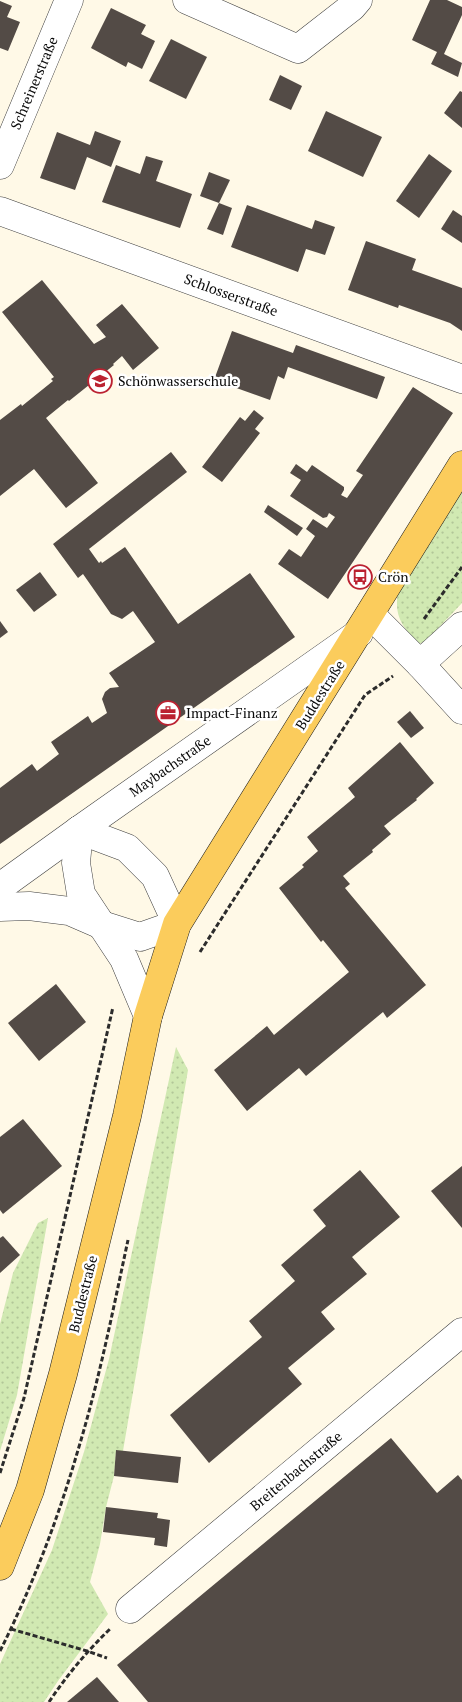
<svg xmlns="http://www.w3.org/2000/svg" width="462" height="1702" font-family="'PT Serif',serif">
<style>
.grass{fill:url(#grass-dots)}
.building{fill:#534b46}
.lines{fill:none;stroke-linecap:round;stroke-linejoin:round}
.minor-casing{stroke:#3d3d3d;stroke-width:29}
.major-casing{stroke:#1b1b1b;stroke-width:29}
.path{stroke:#2c2c2c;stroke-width:3;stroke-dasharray:5 2.5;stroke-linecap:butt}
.minor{stroke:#fff;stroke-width:28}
.major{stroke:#fbcc5c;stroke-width:28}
.labels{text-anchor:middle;stroke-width:5;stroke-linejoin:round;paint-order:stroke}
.street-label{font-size:14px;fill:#0a0a0a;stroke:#fff}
.poi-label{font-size:14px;fill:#0a0a0a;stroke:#fff;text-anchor:start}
</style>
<defs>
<pattern id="grass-dots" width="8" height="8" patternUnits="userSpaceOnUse" patternTransform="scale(1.25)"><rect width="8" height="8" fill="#d1e9b2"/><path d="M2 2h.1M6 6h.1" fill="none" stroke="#b2c698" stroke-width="1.8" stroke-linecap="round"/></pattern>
</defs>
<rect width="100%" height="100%" fill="#fff9e7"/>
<!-- grass -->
<g class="grass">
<path d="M462,488v115l-35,37 -10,5c-15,-22 -23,-27 -19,-54z"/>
<path d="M176,1047l12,23 -65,381h-7l-2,25 -8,31 -6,37 -10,38 18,32 -50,67 -14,21h-44v-38l52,-114 32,-98 25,-93z"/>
<path d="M48,1218l-31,177 -17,56v-127l13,-51 25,-50z"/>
</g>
<!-- building -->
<g class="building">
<path d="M430,0h17l15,7v8l-18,39 18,9 -4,14 -27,-13 6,-12 -25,-12z"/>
<path d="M0,1l12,5 -5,11 13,5 -12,29 -8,-3z"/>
<path d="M111,8l35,17 -5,9 14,7 -13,28 -14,-7 -2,5 -35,-19z"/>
<path d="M171,39l36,18 -21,42 -37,-18z"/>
<path d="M280,75l22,11 -11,24 -22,-10z"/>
<path d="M460,91l2,1v36l-18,-15z"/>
<path d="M326,111l56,26 -19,40 -55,-26z"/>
<path d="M95,131l26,10 -10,26 -24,-10 -12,33 -35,-12 17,-46 33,13z"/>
<path d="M429,154l23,17 -33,47 -23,-17z"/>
<path d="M146,156l17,5 -7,20 36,13 -12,34 -78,-26 14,-37 24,9z"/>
<path d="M209,172l21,8 -11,23 -19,-7z"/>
<path d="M219,203l13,5 -9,27 -16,-6z"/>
<path d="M247,205l65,24 3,-9 20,7 -10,28 -19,-6 -8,23 -67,-25z"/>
<path d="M453,210l9,6v27l-21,-14z"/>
<path d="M366,241l50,18 -4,11 50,18v43l-12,-8 -51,-18 -1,3 -50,-18z"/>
<path d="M42,280l52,64 12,-7 -10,-12 26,-21 37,44 -26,22 -11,-14 -9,8 1,1 -45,36 -1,-1 -22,18 52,65 -32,25 -32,-39 -34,27v-76l21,-16 1,2 31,-25 -2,-2 3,-2 -52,-65z"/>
<path d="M232,331l61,22 3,-8 89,32 -8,22 -89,-32 -4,12 -6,-3 -8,24 -56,-20z"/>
<path d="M413,387l40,26 -125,186 -50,-35 11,-15 12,8 14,-21 -9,-7 7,-10 14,9 8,-11 -6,-4 -2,4 -4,1 -33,-22 11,-16 -11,-7 6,-9 11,8 5,-7 32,22v3l-3,5 6,3 16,-23 -7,-4z"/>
<path d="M254,410l10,8 -9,11 5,4 -38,49 -20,-15 38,-50 5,4z"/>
<path d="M171,452l16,20 -98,77 10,14 2,-2 1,2 23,-16 53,77 72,-51 45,64 -295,207v-56l32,-24 5,7 22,-17 -8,-12 37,-26 4,7 15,-10 -5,-14 3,-7 5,-4 9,-1 -10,-14 46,-31 -22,-31 -11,8 -11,-5 -28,-40 -5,4 -25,-34z"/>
<path d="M268,505l35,23 -6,8 -33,-24z"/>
<path d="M40,572l17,23 -23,17 -18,-22z"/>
<path d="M0,621l8,11 -8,6z"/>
<path d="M410,711l14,17 -13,10 -14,-16z"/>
<path d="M400,742l34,41 -18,16 1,1 -33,26 7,8 -19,16 1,2 -30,24 7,8 -5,4 81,97 -39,33 -4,-6 -77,64 -7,-8 -52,43 -33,-41 53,-44 7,9 75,-63 -26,-32 -2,2 -42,-54 25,-21 -2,-2 16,-14 -11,-14 48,-40 -7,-9z"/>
<path d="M56,984l30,38 -47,39 -31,-38z"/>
<path d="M23,1119l39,47 -59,48 -3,-4v-73z"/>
<path d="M462,1166v62l-31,-37z"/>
<path d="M360,1170l40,47 -48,40 15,17 -46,38 14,17 -47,39 14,16 -93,79 -39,-48 92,-78 -13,-16 46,-40 -14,-16 45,-39 -13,-16z"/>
<path d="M3,1236l17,19 -20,18v-35z"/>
<path d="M391,1438l46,55 21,-18 4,5v222h-314l-31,-37z"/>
<path d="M116,1450l65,7 -3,26 -64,-7z"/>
<path d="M106,1507l52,6 -1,5 13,2 -3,27 -13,-2 1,-7 -52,-6z"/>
<path d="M97,1677l22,25h-52z"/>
</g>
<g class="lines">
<!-- minor casing -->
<g class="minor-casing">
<g id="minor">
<path d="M187,0l111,49 54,-42 6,-7"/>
<path d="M0,165l69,-165"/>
<path d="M0,211l462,168"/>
<path d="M370,614l50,50 42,46"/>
<path d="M420,664l42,-38"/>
<path d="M79,830l-3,33 5,31 43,65 24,57"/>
<path d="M0,887l79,-57 280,-197"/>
<path d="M0,907l29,-1 40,5 30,13 41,13 37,-13 -22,-48 -28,-28 -48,-18"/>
<path d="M130,1609l332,-277"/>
</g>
</g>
<!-- major casing -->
<g class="major-casing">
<path id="major" d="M0,1566l30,-76 33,-116 64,-258 21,-100 29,-92 285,-459"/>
</g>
<!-- path -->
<g class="path">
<path d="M424,619l38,-52"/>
<path d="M200,952l165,-257 28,-19"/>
<path d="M0,1473l24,-75 89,-391"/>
<path d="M11,1629l76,22 20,7"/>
<path d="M0,1651c32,-64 58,-132 78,-201 21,-69 35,-140 50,-210"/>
<path d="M49,1702c18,-27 38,-51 62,-74"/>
</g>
<!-- minor -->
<use href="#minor" class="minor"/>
<!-- major -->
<use href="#major" class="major"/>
</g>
<!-- icons -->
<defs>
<g id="school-ring" transform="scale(1.25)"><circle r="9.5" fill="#fff" stroke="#bb2231" stroke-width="1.5"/><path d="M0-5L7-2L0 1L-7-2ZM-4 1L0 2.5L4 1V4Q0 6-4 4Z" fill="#bb2231"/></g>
<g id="bus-ring" transform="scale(1.25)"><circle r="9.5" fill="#fff" stroke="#bb2231" stroke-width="1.5"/><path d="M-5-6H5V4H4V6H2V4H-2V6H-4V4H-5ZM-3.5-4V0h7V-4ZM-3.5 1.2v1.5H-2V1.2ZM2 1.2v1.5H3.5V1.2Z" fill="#bb2231"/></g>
<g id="office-ring" transform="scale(1.25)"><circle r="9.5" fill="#fff" stroke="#bb2231" stroke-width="1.5"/><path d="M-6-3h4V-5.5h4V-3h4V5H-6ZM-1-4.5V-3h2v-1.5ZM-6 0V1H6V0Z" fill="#bb2231"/></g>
</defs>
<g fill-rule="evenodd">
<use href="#school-ring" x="100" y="381"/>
<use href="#bus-ring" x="360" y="577"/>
<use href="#office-ring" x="168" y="713"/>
</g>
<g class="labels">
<!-- street labels -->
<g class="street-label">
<text transform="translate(34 83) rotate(-67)" y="5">Schreinerstraße</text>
<text transform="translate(231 295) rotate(20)" y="5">Schlosserstraße</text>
<text transform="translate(320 695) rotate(-58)" y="5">Buddestraße</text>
<text transform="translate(170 766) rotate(-35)" y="5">Maybachstraße</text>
<text transform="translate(83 1294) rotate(-76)" y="5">Buddestraße</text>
<text transform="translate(296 1471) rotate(-40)" y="5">Breitenbachstraße</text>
</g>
<!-- poi labels -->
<g class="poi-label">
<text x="118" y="386">Schönwasserschule</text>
<text x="378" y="582">Crön</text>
<text x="186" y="718">Impact-Finanz</text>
</g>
</g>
</svg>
